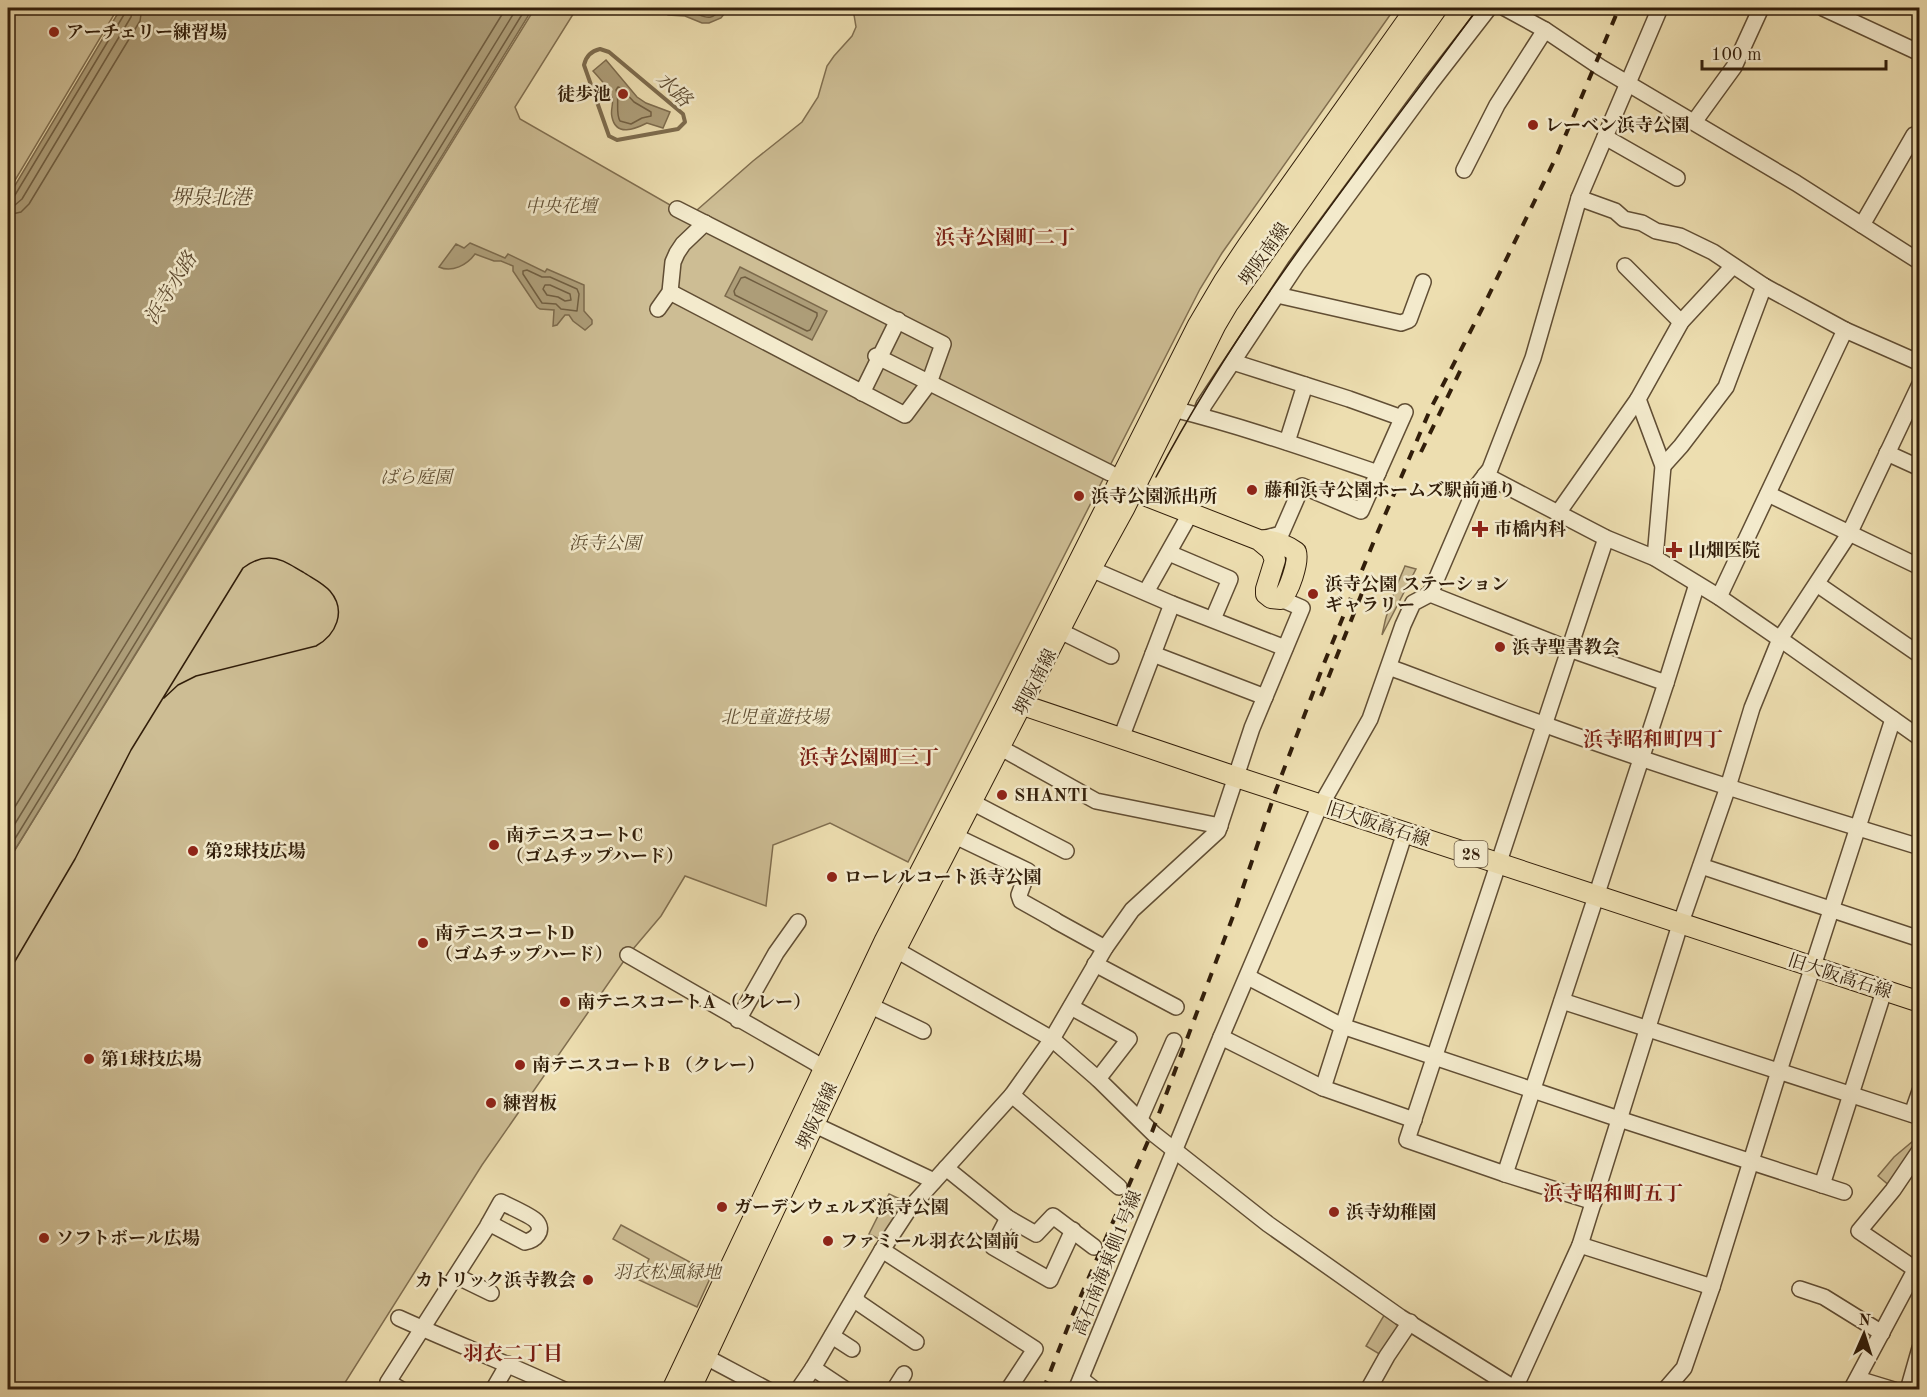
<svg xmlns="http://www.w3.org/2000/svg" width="1927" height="1397" font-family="'Old Standard TT','Noto Serif JP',serif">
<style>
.green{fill:#cdbd94;stroke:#806e4f;stroke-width:1.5}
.water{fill:#ad9d78;stroke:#7c6a4c;stroke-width:1.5}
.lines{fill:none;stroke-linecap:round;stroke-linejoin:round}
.shore{stroke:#705e41;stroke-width:1.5}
.stream{stroke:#7c6a4c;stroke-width:4}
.minor-casing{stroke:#614e34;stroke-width:18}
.major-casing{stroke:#321e0a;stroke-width:22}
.minor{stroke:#f3eacc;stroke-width:15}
.major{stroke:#eddeb0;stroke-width:20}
.tram{stroke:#321e0a;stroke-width:1.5}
.rail{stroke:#321e0a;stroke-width:4;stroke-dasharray:10 10;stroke-linecap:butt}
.poi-dot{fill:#8f2418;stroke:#f3eacc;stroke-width:2}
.labels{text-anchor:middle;stroke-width:5;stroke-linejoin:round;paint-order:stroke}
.shield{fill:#f3eacc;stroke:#6c5b44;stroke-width:1.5}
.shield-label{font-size:16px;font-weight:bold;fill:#321e0a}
.poi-label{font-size:18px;font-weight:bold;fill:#321e0a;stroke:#f3eacc;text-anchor:start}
.park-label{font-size:18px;font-style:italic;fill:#604e33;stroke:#f3eacc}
.street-label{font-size:18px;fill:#321e0a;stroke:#f3eacc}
.water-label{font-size:20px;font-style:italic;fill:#5d4a30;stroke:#f3eacc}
.neighbourhood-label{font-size:20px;font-weight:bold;fill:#7a1f14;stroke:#f3eacc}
</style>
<rect width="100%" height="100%" fill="#eddeb0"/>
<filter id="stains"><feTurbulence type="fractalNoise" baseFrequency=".00333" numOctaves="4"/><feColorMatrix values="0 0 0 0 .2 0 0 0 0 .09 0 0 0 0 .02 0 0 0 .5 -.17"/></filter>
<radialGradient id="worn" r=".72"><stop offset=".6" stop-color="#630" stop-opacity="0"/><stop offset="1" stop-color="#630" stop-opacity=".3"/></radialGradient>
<!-- green -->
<g class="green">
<path d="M14,8h104l-110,184v-173z"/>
<path d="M535,8h42l-62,99 5,12 157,90 20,1 56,-49 49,-39 16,-25 9,-31 7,-10 18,-20 4,-9 -2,-12 -10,-7h551l-173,245 -22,36 -292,573 -78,-39 -57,22 -7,61 -81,-30 -24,40 -33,39 -146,210 -141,224h-333v-528z"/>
<path d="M1405,566l11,3 -34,66c4,-22 13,-47 23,-69z"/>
<path d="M1919,1136l-1,5 -28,45 -12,-10 16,-19z"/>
<path d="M889,1194l22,10 -28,37 -14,-7z"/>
<path d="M621,1225l91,49 -15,33 -58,-27 10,-21 -36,-20z"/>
<path d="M1386,1312l16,9 -21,34 -15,-9z"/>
</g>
<!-- water -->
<g class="water">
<path d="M121,8h412l-525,853v-664z"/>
<path d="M661,8h68l-8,10 -12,5h-7l-17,-7 -17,-1z"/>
<path d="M606,60l31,37 9,6 24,9 -7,16 -16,-5c-12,6 -31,14 -35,-6 -2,-7 2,-13 0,-19 -2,-10 -13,-20 -19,-27z"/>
<path d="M470,243l35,15 3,-4 37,18 2,-3 37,16v26l8,9v4l-7,6 -12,-9 -4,-6h-4l-8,10 -4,1 1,-16 -14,-1 -3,-2 -24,-36v-5l-12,-5h-7l-19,-7c-8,11 -23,19 -36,13l17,-23 8,4z"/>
<path d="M740,267l87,44 -15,29 -87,-44z"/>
</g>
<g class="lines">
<!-- shore -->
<g class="shore">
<path d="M668,8c6,3 12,1 19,3 16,3 22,14 35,-3"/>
<path d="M618,87l3,1 13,14 17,10v4l-9,2 -11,6 -11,-3c-5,-9 0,-20 -4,-31z"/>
<path d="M8,198l7,-3 110,-182 1,-5"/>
<path d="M8,206l7,-1 7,-6 109,-182 2,-9"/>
<path d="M8,215l13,-3 8,-8 111,-183 2,-13"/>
<path d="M527,270l15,7h8l27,12 2,5 -2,17 -16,-2 -5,-5 -14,-1 -19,-29v-3z"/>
<path d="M745,277l72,36v3l-7,14 -3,1 -72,-36 -1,-4 7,-13z"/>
<path d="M545,285h5l20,9 1,6 -6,1 -7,-4 -11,-2 -4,-6z"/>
<path d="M8,818l498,-810"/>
<path d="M8,835l509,-827"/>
<path d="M8,850l518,-842"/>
</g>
<!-- stream -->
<path class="stream" d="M600,49l9,3 74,62 2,8 -7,7 -61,11 -8,-4 -25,-71c2,-9 7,-14 16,-16z"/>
<!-- minor casing -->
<g class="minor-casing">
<g id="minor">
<path d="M1505,8l40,22 55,37 196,116 124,79"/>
<path d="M1823,8l97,45"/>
<path d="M1694,122l40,-55 27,-59"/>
<path d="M1605,137l72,41"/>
<path d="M1464,170l33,-65 48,-75"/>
<path d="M1579,198l36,13 9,8 18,4 14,8 24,5 33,16 51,34 81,44 75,33"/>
<path d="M1862,225l52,-90"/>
<path d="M1625,266l56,56"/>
<path d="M670,292l235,123 24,-32 14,-39 -266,-135"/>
<path d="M1277,295l124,28 8,-3 14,-38"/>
<path d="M658,309l12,-17 3,-30 4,-9 6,-9 22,-21"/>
<path d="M876,356l234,117"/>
<path d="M1233,362l116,37 53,19"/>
<path d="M862,393l36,-73"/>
<path d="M1173,409c69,17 137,41 205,64"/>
<path d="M1200,415l4,-10 92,-139 134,-182 59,-76"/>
<path d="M1287,442l18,-57"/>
<path d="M1887,453l33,15"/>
<path d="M1663,466l18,-20 45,-59 38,-101"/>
<path d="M1485,475l121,63 49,20 64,39 61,42 140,99"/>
<path d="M1768,494l152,73"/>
<path d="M1558,513l80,-114"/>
<path d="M1262,539l19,-5 21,-48 59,25 44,-99"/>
<path d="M1169,553l61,26 -17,40"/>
<path d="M1655,558l8,-92 -25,-67 43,-77 52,-56"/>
<path d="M1091,569l81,35 113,44"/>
<path d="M1817,584l103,71"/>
<path d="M1146,592l44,-78"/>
<path d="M1430,594l139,55 97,34"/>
<path d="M1719,597l126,-267"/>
<path d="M1060,631l51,25"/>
<path d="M1153,654l112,43"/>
<path d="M1389,667c51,19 102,39 154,57 124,45 250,84 377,123"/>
<path d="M1121,738l51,-134"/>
<path d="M1001,748l95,53 124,25"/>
<path d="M962,797l104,54"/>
<path d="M955,836l73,35 -9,24 2,6 34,19"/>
<path d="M1701,866l219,73"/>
<path d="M1056,921l49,27"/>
<path d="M895,951l10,4 147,84 46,40 56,55 114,90 132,93 117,73"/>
<path d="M628,955l186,107 18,13"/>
<path d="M1095,964l81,43"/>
<path d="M1248,977l94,49 277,93 225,73"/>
<path d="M1562,1001l358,116"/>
<path d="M869,1005l54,26"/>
<path d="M1071,1007l58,32 -31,40"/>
<path d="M738,1020l38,-67 22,-31"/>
<path d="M1221,1037l102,51 91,32"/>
<path d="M1323,1088l82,-256"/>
<path d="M1012,1095l107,92"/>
<path d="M1912,1114l8,-23"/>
<path d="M1140,1119l34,-78"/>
<path d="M813,1124l121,57"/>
<path d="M946,1168l62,50 28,16 17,-18 41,31"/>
<path d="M1505,1174l161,-491 31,-99"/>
<path d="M1822,1185l62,-194"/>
<path d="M1594,1202l-89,-28 -98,-34 199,-602"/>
<path d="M1008,1218l-15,29 57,33 23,-50"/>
<path d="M1580,1245l132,42"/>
<path d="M882,1250l153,99 -27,41"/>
<path d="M1915,1269l-56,-38 34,-41 27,-40"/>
<path d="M456,1276l35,17"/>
<path d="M1800,1289l24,8 58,36"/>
<path d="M855,1297l4,6 57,39"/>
<path d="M399,1318c55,25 110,46 165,72"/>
<path d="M832,1336l20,13"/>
<path d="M706,1357l62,33"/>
<path d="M813,1368l33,22"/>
<path d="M1081,1379l14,11"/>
<path d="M1858,1379l36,11"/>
<path d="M402,1390l-14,-8 99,-155 14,-25c8,4 31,14 35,19 9,10 -1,19 -11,21l-36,-19"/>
<path d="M493,1390l15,-26"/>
<path d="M798,1390l15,-22 69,-118 27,-41 103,-114 40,-56 53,-91 27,-38 86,-79 34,-103 50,-120 -21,-9"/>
<path d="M894,1390l10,-16"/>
<path d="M1076,1390l145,-353 96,-225 53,-93 33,-94 10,-22 17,-9 46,-107 14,-18 43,-111 46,-160 81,-190"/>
<path d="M1368,1390l19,-34 23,-34"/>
<path d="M1514,1390l66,-145 98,-314 50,-144 24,-79 28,-69 69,-105 71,-150"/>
<path d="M1665,1390l19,-22 28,-81 67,-216 114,-352"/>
<path d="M1851,1390l69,-129"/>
<path d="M1908,1390l12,-42"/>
</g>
</g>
<!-- major casing -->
<g class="major-casing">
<g id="major">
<path d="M1121,486l138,54c14,0 26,4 37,12 3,10 -7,40 -15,47l-10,-1 -5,-4v-5l9,-29 -4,-10 -12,-10"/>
<path d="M1011,701l213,72 696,229"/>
<path d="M672,1390l213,-450 120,-232 193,-383 26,-44 24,-36 168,-237"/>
<path d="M690,1390l205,-439 196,-382 33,-60 91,-183 13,-22 209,-296"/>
</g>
</g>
<!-- minor -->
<use href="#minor" class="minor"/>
<!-- major -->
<use href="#major" class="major"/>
<!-- tram -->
<g class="tram">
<path d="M1156,477c89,-169 210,-316 322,-469"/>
<path d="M8,973l67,-114 56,-109 112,-182c8,-6 16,-10 26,-10 13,0 23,8 34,14 9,6 20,11 27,19 17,20 6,44 -14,55l-120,30 -18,9 -14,13"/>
</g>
<!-- rail -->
<g class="rail">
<path d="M1421,452l43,-89"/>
<path d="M1321,696l41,-103"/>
<path d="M1043,1390l30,-76 79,-182 83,-221 41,-121 49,-129 51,-125 54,-126 55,-107 73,-150 61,-145"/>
</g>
</g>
<!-- markers -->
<g class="poi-dot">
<circle cx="54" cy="32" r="6"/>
<circle cx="623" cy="94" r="6"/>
<circle cx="1533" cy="125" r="6"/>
<circle cx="1252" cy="490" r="6"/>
<circle cx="1079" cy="496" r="6"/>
<path d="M1477 520h6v6h6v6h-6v6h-6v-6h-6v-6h6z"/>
<path d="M1671 541h6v6h6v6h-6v6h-6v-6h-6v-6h6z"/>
<circle cx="1313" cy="594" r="6"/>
<circle cx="1500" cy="647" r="6"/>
<circle cx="1002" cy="795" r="6"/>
<circle cx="494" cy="845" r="6"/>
<circle cx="193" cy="851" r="6"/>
<circle cx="832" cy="877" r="6"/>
<circle cx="423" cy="943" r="6"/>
<circle cx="565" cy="1002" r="6"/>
<circle cx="89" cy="1059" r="6"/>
<circle cx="520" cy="1065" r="6"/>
<circle cx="491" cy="1103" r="6"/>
<circle cx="722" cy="1207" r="6"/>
<circle cx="1334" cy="1212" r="6"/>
<circle cx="44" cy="1238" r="6"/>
<circle cx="828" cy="1241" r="6"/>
<circle cx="588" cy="1280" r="6"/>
</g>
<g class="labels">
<!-- shield labels -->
<rect class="shield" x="1454.5" y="841" width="33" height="26" rx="4.5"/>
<g class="shield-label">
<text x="1471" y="860">28</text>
</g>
<!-- poi labels -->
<g class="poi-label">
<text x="66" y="38">アーチェリー練習場</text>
<text x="611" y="100" text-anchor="end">徒歩池</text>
<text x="1545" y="131">レーベン浜寺公園</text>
<text x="1264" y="496">藤和浜寺公園ホームズ駅前通り</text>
<text x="1091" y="502">浜寺公園派出所</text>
<text x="1494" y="535">市橋内科</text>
<text x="1688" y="556">山畑医院</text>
<text x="1325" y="590">浜寺公園 ステーション<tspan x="1325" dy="21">ギャラリー</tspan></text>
<text x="1512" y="653">浜寺聖書教会</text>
<text x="1014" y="801">SHANTI</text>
<text x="506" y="841">南テニスコートC<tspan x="506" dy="21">（ゴムチップハード）</tspan></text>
<text x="205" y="857">第2球技広場</text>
<text x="844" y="883">ローレルコート浜寺公園</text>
<text x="435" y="939">南テニスコートD<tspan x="435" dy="21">（ゴムチップハード）</tspan></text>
<text x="577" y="1008">南テニスコートA （クレー）</text>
<text x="101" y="1065">第1球技広場</text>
<text x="532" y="1071">南テニスコートB （クレー）</text>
<text x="503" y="1109">練習板</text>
<text x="734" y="1213">ガーデンウェルズ浜寺公園</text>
<text x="1346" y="1218">浜寺幼稚園</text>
<text x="56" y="1244">ソフトボール広場</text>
<text x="840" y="1247">ファミール羽衣公園前</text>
<text x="576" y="1286" text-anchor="end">カトリック浜寺教会</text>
</g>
<!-- park labels -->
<g class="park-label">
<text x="561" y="212">中央花壇</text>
<text x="416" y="483">ばら庭園</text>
<text x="605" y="549">浜寺公園</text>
<text x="775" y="723">北児童遊技場</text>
<text x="667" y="1278">羽衣松風緑地</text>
</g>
<!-- street labels -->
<g class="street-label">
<text transform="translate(1264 254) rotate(-55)" y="6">堺阪南線</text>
<text transform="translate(1035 682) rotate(-63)" y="6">堺阪南線</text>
<text transform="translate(1378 824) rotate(18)" y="6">旧大阪高石線</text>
<text transform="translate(1840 976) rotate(18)" y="6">旧大阪高石線</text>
<text transform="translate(817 1116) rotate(-65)" y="6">堺阪南線</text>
<text transform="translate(1107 1263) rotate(-68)" y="6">高石南海東側1号線</text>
</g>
<!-- water labels -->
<g class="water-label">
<text transform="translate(674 89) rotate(44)" y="7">水路</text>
<text x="211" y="204">堺泉北港</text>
<text transform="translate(170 288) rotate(-58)" y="7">浜寺水路</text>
</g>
<!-- neighbourhood labels -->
<g class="neighbourhood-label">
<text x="1005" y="244">浜寺公園町二丁</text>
<text x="1653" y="746">浜寺昭和町四丁</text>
<text x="869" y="764">浜寺公園町三丁</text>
<text x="1613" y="1200">浜寺昭和町五丁</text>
<text x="513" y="1360">羽衣二丁目</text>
</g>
</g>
<!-- margin -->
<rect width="1927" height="1397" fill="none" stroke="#eddeb0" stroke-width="30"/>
<rect x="9" y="9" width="1909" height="1379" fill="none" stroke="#321e0a" stroke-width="3"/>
<rect x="15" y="15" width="1897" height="1367" fill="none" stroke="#321e0a" stroke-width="1.5"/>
<!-- north arrow -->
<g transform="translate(1864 1334) rotate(3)" stroke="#f3eacc" stroke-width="4.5" paint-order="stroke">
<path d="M0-4.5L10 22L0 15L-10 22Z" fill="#321e0a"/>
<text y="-9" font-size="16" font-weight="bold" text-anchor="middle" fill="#321e0a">N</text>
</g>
<!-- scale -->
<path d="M1702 60v9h184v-9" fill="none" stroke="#321e0a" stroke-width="3"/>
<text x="1711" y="60" font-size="18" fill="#321e0a" stroke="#f3eacc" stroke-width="4.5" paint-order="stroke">100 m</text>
<rect width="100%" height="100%" filter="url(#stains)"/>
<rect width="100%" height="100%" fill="url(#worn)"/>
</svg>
